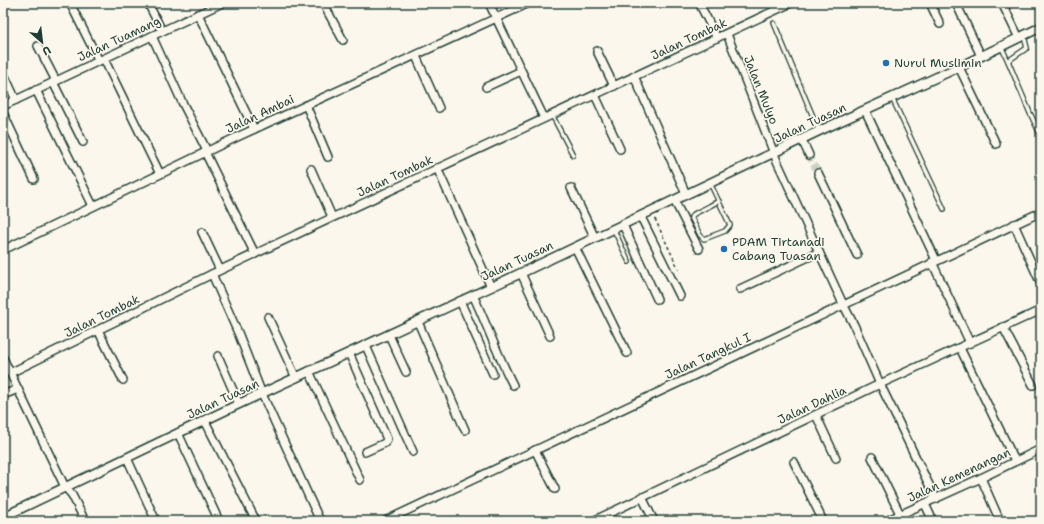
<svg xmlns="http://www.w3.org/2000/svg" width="1044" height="524" font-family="'Shantell Sans',sans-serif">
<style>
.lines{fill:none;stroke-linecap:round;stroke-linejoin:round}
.minor-tunnel{stroke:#cfd2c7;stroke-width:7;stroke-dasharray:7 3.5;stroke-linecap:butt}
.service-casing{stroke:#1f3d34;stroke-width:6}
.minor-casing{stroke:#1f3d34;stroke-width:10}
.tertiary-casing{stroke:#1f3d34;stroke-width:11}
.path{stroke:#1f3d34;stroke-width:1.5;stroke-dasharray:3 3;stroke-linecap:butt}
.service{stroke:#fbf7ec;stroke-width:3.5}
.minor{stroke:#fbf7ec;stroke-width:7}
.tertiary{stroke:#fbf7ec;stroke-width:8}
.poi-dot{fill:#1f6fb2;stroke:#fbf7ec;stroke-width:1.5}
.labels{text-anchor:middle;stroke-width:3.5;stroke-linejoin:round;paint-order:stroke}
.street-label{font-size:12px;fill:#1f3d34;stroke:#fbf7ec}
.poi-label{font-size:12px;fill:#1f3d34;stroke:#fbf7ec;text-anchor:start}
</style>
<rect width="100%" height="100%" fill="#fbf7ec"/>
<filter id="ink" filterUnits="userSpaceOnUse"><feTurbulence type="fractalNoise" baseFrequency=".025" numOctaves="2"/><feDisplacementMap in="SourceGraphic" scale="8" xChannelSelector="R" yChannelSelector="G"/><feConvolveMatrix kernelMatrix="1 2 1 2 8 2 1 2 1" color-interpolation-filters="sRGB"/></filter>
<g filter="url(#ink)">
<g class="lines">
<!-- minor-tunnel -->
<path class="minor-tunnel" d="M809,155l9,18"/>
<!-- service casing -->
<g class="service-casing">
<g id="service">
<path d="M774,23l45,108"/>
<path d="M1001,46l7,15 19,-13 -3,-12"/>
<path d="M1008,61l22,52 11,23"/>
<path d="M892,98l52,111"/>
<path d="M552,115l21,40"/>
<path d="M710,183l19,40 1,2 -5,6 -21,8 -4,-4 -9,-18 3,-3 25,-13"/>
<path d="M614,230l15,32"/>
</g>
</g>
<!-- minor casing -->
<g class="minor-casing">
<g id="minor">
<path d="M70,3l29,58"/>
<path d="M148,3l14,28"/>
<path d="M323,3l20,37"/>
<path d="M489,3l55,115"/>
<path d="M699,3l18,35"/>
<path d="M930,3l10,21"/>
<path d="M956,3l25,53"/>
<path d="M1002,3l17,35"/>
<path d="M198,14l56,115"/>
<path d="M727,34l50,127 66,143 11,21 26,59 56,115"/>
<path d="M152,36l30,66 25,49"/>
<path d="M38,46l18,35"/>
<path d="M597,51l17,35"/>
<path d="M416,56l23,52"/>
<path d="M104,59l56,115"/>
<path d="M959,67l37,77"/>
<path d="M3,72l13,28"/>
<path d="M634,76l52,118"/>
<path d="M53,82l30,60"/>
<path d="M486,87l35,-16"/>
<path d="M36,90l57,116"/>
<path d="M595,95l25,54"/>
<path d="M306,105l22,52"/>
<path d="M3,106l219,-103"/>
<path d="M865,110l71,150"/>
<path d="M3,113l31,66"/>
<path d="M802,140l7,15"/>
<path d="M205,152l50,102"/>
<path d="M437,168l54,119"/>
<path d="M311,169l21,48"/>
<path d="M818,173l39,82"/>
<path d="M571,188l24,50"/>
<path d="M674,200l25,49"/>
<path d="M641,217l39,79"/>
<path d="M1014,224l27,60"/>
<path d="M623,225l34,74"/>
<path d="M202,232l18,38"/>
<path d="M575,247l52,106"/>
<path d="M3,250l234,-113 292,-134"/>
<path d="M932,262l38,81"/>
<path d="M521,273l29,63"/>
<path d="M212,274l27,61 23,59 58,127"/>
<path d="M740,289l79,-37"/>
<path d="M473,295c14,30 25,61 40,90"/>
<path d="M460,301l33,73"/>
<path d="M268,317l28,61"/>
<path d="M418,322l47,108"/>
<path d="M1003,327l30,58"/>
<path d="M98,330l25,50"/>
<path d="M389,335l17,37"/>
<path d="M366,346l47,106"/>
<path d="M960,348l55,113"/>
<path d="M349,353l38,86 -2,4 -20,9"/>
<path d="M218,356l21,48"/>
<path d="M3,358l62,129 7,8 13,26"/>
<path d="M309,371l51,109"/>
<path d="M10,373l202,-99 579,-271"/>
<path d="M3,395l15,-6"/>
<path d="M816,415l20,43"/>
<path d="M205,421l51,100"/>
<path d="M178,433l41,88"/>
<path d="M535,450l20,39"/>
<path d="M872,457l28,57"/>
<path d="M127,458l29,63"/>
<path d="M794,462l29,59"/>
<path d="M981,478l19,43"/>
<path d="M642,497l12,24"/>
<path d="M925,504l8,17"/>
<path d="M385,521l656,-309"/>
<path d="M593,521l287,-137 161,-74"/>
<path d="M886,521l95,-43 60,-29"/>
</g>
</g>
<!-- tertiary casing -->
<g class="tertiary-casing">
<path id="tertiary" d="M3,517l236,-113 282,-131 298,-142 140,-64 82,-40"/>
</g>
<!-- path -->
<path class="path" d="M655,219l24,51"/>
<!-- service -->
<use href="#service" class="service"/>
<!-- minor -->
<use href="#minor" class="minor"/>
<!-- tertiary -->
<use href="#tertiary" class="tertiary"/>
</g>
</g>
<!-- markers -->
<g class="poi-dot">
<circle cx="886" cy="63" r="4"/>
<circle cx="724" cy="249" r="4"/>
</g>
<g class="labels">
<!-- street labels -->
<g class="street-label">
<text transform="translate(119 39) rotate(-25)" y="4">Jalan Tuamang</text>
<text transform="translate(689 39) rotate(-25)" y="4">Jalan Tombak</text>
<text transform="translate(761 90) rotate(68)" y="4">Jalan Mulyo</text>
<text transform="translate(260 114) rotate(-25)" y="4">Jalan Ambai</text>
<text transform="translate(810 123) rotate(-25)" y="4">Jalan Tuasan</text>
<text transform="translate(395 176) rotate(-25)" y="4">Jalan Tombak</text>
<text transform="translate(517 261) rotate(-25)" y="4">Jalan Tuasan</text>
<text transform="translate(102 316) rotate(-26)" y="4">Jalan Tombak</text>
<text transform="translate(708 356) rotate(-25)" y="4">Jalan Tangkul I</text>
<text transform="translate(223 399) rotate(-25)" y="4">Jalan Tuasan</text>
<text transform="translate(812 405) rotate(-25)" y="4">Jalan Dahlia</text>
<text transform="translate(959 475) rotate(-25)" y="4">Jalan Kemenangan</text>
</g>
<!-- poi labels -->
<g class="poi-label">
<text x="894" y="67">Nurul Muslimin</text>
<text x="732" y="246">PDAM Tirtanadi<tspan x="732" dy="14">Cabang Tuasan</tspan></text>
</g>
</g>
<!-- margin -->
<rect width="1044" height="524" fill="none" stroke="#fbf7ec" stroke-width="16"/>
<rect x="8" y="8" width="1028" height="508" fill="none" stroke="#1f3d34" stroke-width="1.5" filter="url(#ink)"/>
<!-- north arrow -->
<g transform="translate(42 42) rotate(152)" stroke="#fbf7ec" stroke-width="3" paint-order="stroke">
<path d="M0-3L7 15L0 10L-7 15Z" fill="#1f3d34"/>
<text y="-6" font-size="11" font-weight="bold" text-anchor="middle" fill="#1f3d34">U</text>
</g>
</svg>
